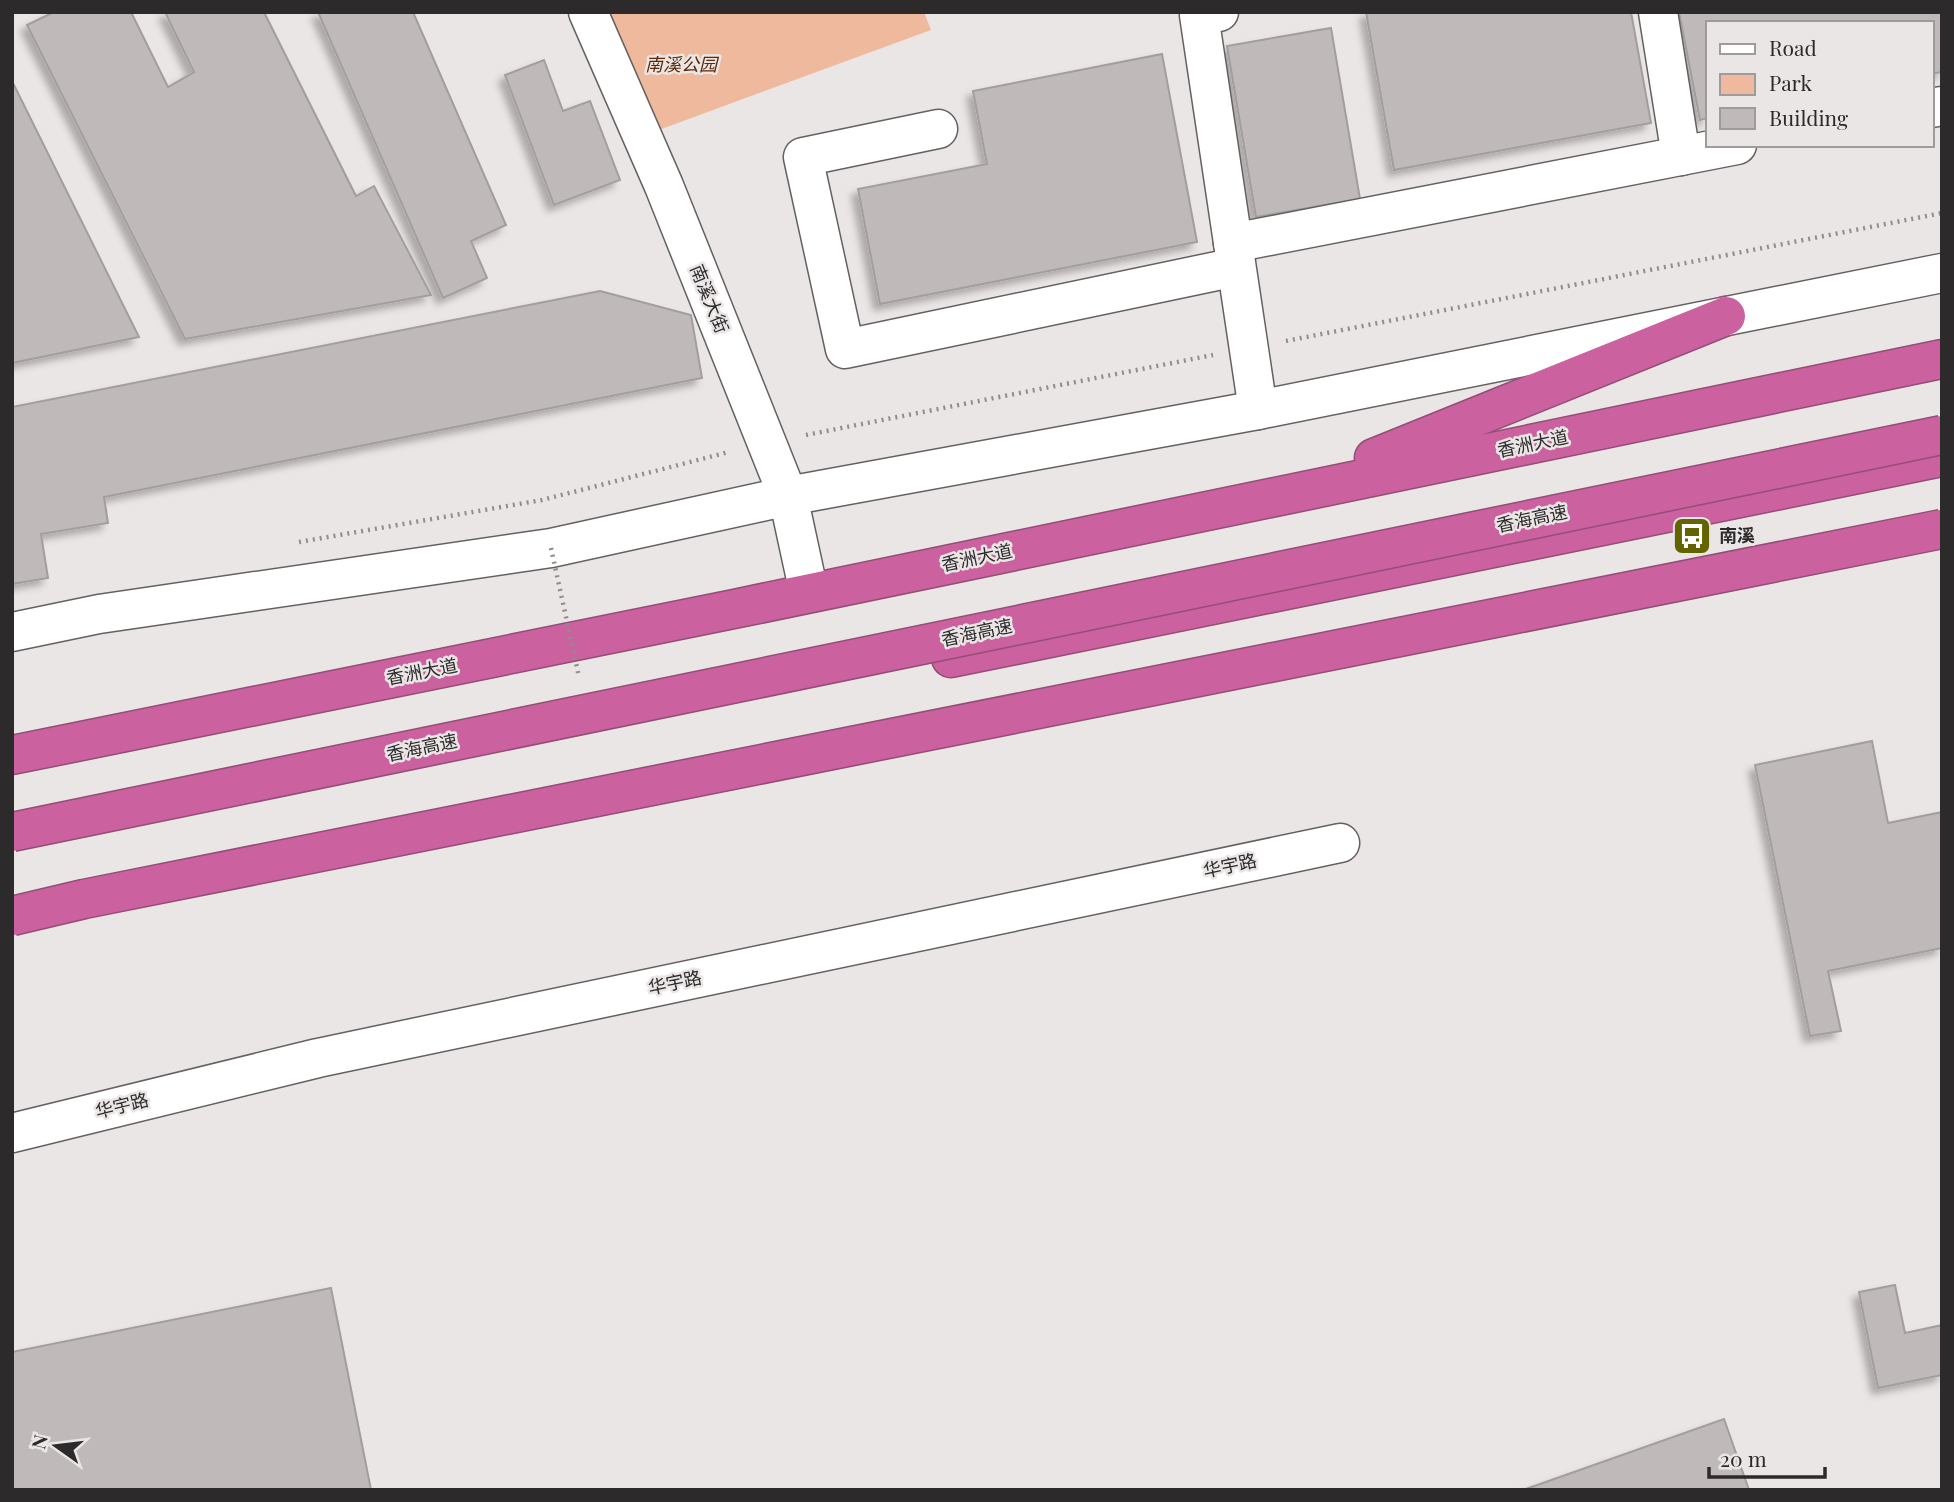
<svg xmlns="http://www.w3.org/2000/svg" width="1954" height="1502" font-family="'Playfair Display','Noto Sans SC',serif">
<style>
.green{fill:#efb99d}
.building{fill:#bfbab9;stroke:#a39e9e;stroke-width:2;filter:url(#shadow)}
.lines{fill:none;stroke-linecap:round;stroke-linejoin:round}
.minor-casing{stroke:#656161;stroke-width:41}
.highway-casing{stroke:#934e76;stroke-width:41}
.path{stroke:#908d8d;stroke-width:4.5;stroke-dasharray:2 5;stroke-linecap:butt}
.minor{stroke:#fff;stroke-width:38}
.highway{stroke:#cb619f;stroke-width:38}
.highway-bridge-casing{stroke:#934e76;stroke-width:41;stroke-linecap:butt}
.path-bridge{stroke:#908d8d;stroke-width:4.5;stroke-dasharray:2 5;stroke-linecap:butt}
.highway-bridge{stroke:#cb619f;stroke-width:38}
.labels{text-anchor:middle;stroke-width:5;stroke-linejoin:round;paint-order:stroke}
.park-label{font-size:18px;font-style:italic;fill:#5f2905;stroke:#ebe6e6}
.street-label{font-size:18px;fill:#2c2a2b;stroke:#ebe6e6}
.poi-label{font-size:18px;font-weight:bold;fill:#2c2a2b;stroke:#ebe6e6;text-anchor:start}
</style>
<defs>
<filter id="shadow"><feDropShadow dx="-6" dy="6" stdDeviation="3.5" flood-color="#0004"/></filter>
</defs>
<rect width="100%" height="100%" fill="#ebe6e6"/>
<!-- green -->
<path class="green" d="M602,12h322l7,18 -283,104z"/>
<!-- building -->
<g class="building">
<path d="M54,12h77l37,75 26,-15 -29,-60h99l92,184 18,-10 57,109 -246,44 -158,-314z"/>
<path d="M318,12h95l93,213 -35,16 16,37 -44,20z"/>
<path d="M1366,12h265l20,111 -257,47z"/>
<path d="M1679,12h263v60l-11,2v-51h-224v95l-7,2z"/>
<path d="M1331,28l29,171 -104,18 -29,-171z"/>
<path d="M1162,54l35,188 -317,62 -22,-115 129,-25 -14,-73z"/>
<path d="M544,60l19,51 27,-10 30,79 -66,25 -49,-130z"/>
<path d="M12,81l127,256 -127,26z"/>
<path d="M600,291l91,24 11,63 -598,119 4,26 -67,11 7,44 -36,6v-177z"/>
<path d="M1872,741l16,82 54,-11v136l-114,23 13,60 -31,5 -55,-271z"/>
<path d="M1895,1285l10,48 37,-8v50l-64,13 -19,-96z"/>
<path d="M331,1288l40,202h-359v-138z"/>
<path d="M1724,1419l25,71h-226z"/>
</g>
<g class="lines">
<!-- minor casing -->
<g class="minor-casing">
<g id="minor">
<path d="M588,12l76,174 124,310 21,97"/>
<path d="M1219,12l-20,3 59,395"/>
<path d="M1658,12l23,144"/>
<path d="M1931,108l11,-2"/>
<path d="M938,129l-135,28 42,192 391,-82"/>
<path d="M1233,243l504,-98"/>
<path d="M12,632l87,-18 452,-66 237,-52 470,-86 684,-137"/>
<path d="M12,1133l306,-75 1022,-215"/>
</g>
</g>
<!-- highway casing -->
<g class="highway-casing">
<g id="highway">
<path d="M1374,458l352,-142"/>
<path d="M951,658l991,-201"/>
<path d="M12,755l722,-146 1208,-250"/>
</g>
</g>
<!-- path -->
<g class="path">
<path d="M1286,341l656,-128"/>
<path d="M806,435l407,-80"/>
<path d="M299,542l243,-42 187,-48"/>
</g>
<!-- minor -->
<use href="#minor" class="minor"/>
<!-- highway -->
<use href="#highway" class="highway"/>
<!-- highway-bridge casing -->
<g class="highway-bridge-casing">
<g id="highway-bridge">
<path d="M12,832l1930,-397"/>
<path d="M12,916l72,-17 1858,-370"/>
</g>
</g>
<!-- path-bridge -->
<path class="path-bridge" d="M551,548l28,129"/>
<!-- highway-bridge -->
<use href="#highway-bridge" class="highway-bridge"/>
</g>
<!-- icons -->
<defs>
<g id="bus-square" transform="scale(2.0125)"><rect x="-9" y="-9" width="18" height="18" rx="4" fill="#636400" stroke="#ebe6e6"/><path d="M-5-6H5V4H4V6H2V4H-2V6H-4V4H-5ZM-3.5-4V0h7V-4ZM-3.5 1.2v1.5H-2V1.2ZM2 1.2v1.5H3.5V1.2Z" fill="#fff"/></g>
</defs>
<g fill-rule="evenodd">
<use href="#bus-square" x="1692" y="536"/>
</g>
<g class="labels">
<!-- park labels -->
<g class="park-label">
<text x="681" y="71">南溪公园</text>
</g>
<!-- street labels -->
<g class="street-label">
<text transform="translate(709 299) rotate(68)" y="6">南溪大街</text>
<text transform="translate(1533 444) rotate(-12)" y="6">香洲大道</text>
<text transform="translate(1532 519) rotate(-12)" y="6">香海高速</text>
<text transform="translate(977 558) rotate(-12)" y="6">香洲大道</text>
<text transform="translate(977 633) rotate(-12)" y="6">香海高速</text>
<text transform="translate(422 672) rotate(-11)" y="6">香洲大道</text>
<text transform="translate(422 748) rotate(-12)" y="6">香海高速</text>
<text transform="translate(1230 866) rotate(-12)" y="6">华宇路</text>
<text transform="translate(675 983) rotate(-12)" y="6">华宇路</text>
<text transform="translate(122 1106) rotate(-14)" y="6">华宇路</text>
</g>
<!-- poi labels -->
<g class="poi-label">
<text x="1719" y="542">南溪</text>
</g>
</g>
<!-- border -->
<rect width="1954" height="1502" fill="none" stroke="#2c2a2b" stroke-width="28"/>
<!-- legend -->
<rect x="1706" y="21" width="228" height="126" fill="#ebe6e6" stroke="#9f9b9b" stroke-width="2"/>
<rect x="1720" y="44" width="35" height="10" fill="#ffffff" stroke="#9f9b9b" stroke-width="2"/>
<text x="1769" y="56" font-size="21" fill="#2c2a2b">Road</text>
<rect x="1720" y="74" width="35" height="21" fill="#efb99d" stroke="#9f9b9b" stroke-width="2"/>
<text x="1769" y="91" font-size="21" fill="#2c2a2b">Park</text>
<rect x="1720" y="108" width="35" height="21" fill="#bfbab9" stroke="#9f9b9b" stroke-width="2"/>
<text x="1769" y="126" font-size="21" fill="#2c2a2b">Building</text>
<!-- north arrow -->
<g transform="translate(56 1446) rotate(284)" stroke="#ebe6e6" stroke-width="5" paint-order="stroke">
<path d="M0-5L12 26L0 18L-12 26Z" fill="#2c2a2b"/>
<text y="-10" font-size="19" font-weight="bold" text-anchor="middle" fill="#2c2a2b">N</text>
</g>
<!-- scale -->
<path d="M1709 1467v10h116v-10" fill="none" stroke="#2c2a2b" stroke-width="3.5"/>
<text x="1720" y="1467" font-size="21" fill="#2c2a2b" stroke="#ebe6e6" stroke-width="5" paint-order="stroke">20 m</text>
</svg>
